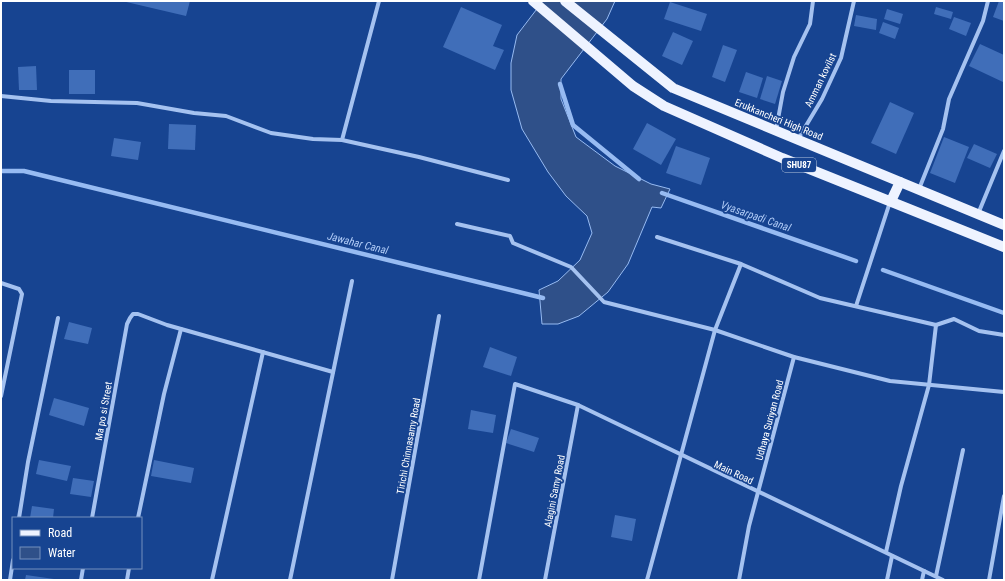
<svg xmlns="http://www.w3.org/2000/svg" width="1005" height="581" font-family="'Roboto Condensed',sans-serif">
<style>
.water{fill:#2f5089;stroke:#97bbf2}
.lines{fill:none;stroke-linecap:round;stroke-linejoin:round}
.stream{stroke:#97bbf2;stroke-width:4.5}
.building{fill:#406eb9}
.minor{stroke:#a5c2f0;stroke-width:4}
.primary{stroke:#eef3ff;stroke-width:10}
.labels{text-anchor:middle;stroke-width:3.5;stroke-linejoin:round;paint-order:stroke}
.shield{fill:#174491;stroke:#b9c7de;stroke-width:1}
.shield-label{font-size:9px;font-weight:bold;fill:#fff}
.street-label{font-size:10px;fill:#fff;stroke:#174491}
.water-label{font-size:11px;font-style:italic;fill:#b1ccf7;stroke:#174491}
</style>
<rect width="100%" height="100%" fill="#174491"/>
<!-- water -->
<path class="water" d="M543,1h72l-8,18 -46,60v20l15,38 39,29 36,18 19,5 -9,19 -9,-1 -24,57 -20,28 -29,24 -21,8h-16l-3,-34 19,-9 22,-21 12,-27 -5,-17 -21,-20 -18,-24 -26,-43 -11,-39v-27l6,-28z"/>
<g class="lines">
<!-- stream -->
<g class="stream">
<path d="M560,84l13,41 66,54"/>
<path d="M1,171h23l519,127"/>
<path d="M662,193l194,68"/>
<path d="M883,270l121,43"/>
</g>
</g>
<!-- building -->
<g class="building">
<path d="M122,1h68l-4,15z"/>
<path d="M999,1h5v20l-11,-4z"/>
<path d="M670,2l37,12 -6,17 -37,-12z"/>
<path d="M461,7l41,18 -9,21 11,4 -9,20 -52,-23z"/>
<path d="M936,7l17,5 -2,7 -17,-5z"/>
<path d="M887,9l16,5 -3,10 -16,-5z"/>
<path d="M856,15l21,4 -1,11 -22,-4z"/>
<path d="M954,17l17,6 -5,13 -17,-7z"/>
<path d="M883,22l16,6 -4,11 -16,-6z"/>
<path d="M673,32l20,9 -11,24 -20,-9z"/>
<path d="M980,44l24,11v24l-1,3 -34,-16z"/>
<path d="M723,45l14,5 -12,32 -13,-5z"/>
<path d="M36,66l1,24h-18l-1,-23z"/>
<rect x="69" y="70" width="26" height="24"/>
<path d="M746,72l17,6 -6,20 -18,-6z"/>
<path d="M767,76l15,5 -7,23 -15,-5z"/>
<path d="M890,102l24,11 -18,41 -25,-11z"/>
<path d="M647,123l29,16 -15,26 -28,-16z"/>
<path d="M169,124l27,1 -1,25 -27,-1z"/>
<path d="M944,137l25,10 -14,36 -25,-10z"/>
<path d="M114,138l27,4 -3,18 -27,-4z"/>
<path d="M974,144l23,10 -7,14 -23,-10z"/>
<path d="M676,146l34,12 -9,27 -35,-12z"/>
<path d="M69,322l23,6 -4,16 -24,-5z"/>
<path d="M490,347l27,10 -6,19 -28,-9z"/>
<path d="M54,398l35,10 -5,18 -35,-11z"/>
<path d="M471,410l25,5 -3,18 -25,-4z"/>
<path d="M511,429l28,9 -5,14 -28,-9z"/>
<path d="M39,460l32,6 -4,15 -31,-7z"/>
<path d="M154,460l40,8 -3,15 -40,-7z"/>
<path d="M73,478l21,3 -3,16 -21,-3z"/>
<path d="M32,506l22,3 -1,9h-23z"/>
<path d="M615,515l21,4 -4,22 -21,-4z"/>
<path d="M26,575l28,4v1h-29z"/>
</g>
<g class="lines">
<!-- minor -->
<g class="minor">
<path d="M1,96l50,5 86,2 57,10 32,3 45,17 42,6 29,1 77,17 89,23"/>
<path d="M776,130l7,-38 11,-35 16,-33 3,-23"/>
<path d="M798,139l24,-40 19,-41 13,-57"/>
<path d="M342,140l37,-139"/>
<path d="M919,189l24,-60 6,-30 34,-78 5,-20"/>
<path d="M978,214l26,-63"/>
<path d="M457,224l53,12 3,7 58,24 33,35 111,28 79,27 96,24 114,11"/>
<path d="M657,237l84,27 79,34 116,27 18,-6 25,12 25,4"/>
<path d="M1,283l18,6 3,5 -21,102"/>
<path d="M856,306l34,-104"/>
<path d="M19,518l9,-56 30,-144"/>
<path d="M92,518l35,-194 3,-6 3,-4h5l29,11 166,47"/>
<path d="M138,518l26,-124 17,-65"/>
<path d="M886,552l15,-66 28,-101 7,-60"/>
<path d="M936,576l27,-126"/>
<path d="M10,580l3,-20"/>
<path d="M81,580l2,-12"/>
<path d="M127,580l2,-12"/>
<path d="M212,580l51,-228"/>
<path d="M290,580l62,-299"/>
<path d="M392,580l47,-264"/>
<path d="M479,580l36,-196 63,21 365,175"/>
<path d="M545,580l33,-175"/>
<path d="M647,580l68,-250 26,-66"/>
<path d="M739,580l10,-54 45,-169"/>
<path d="M887,580l5,-24"/>
<path d="M922,580l2,-9"/>
<path d="M989,580l15,-84"/>
</g>
<!-- primary -->
<g class="primary">
<path d="M533,1l100,85 31,20 118,52 222,89"/>
<path d="M565,1l108,87 331,137"/>
<path d="M891,201l9,-19"/>
</g>
</g>
<g class="labels">
<!-- shield labels -->
<rect class="shield" x="782" y="158" width="34" height="14" rx="3"/>
<g class="shield-label">
<text x="799" y="168">SHU87</text>
</g>
<!-- street labels -->
<g class="street-label">
<text transform="translate(820 80) rotate(-64)" y="4">Amman kovilst</text>
<text transform="translate(779 119) rotate(22)" y="4">Erukkancheri High Road</text>
<text transform="translate(103 411) rotate(-80)" y="4">Ma po si Street</text>
<text transform="translate(769 420) rotate(-75)" y="4">Udhaya Suriyan Road</text>
<text transform="translate(408 446) rotate(-80)" y="4">Tirichi Chinnasamy Road</text>
<text transform="translate(734 472) rotate(25)" y="4">Main Road</text>
<text transform="translate(554 491) rotate(-79)" y="4">Alagini Samy Road</text>
</g>
<!-- water labels -->
<g class="water-label">
<text transform="translate(756 216) rotate(19)" y="4">Vyasarpadi Canal</text>
<text transform="translate(358 243) rotate(14)" y="4">Jawahar Canal</text>
</g>
</g>
<!-- border -->
<rect width="1005" height="581" fill="none" stroke="#ffffff" stroke-width="4"/>
<!-- legend -->
<rect x="12" y="517" width="130" height="52" fill="#174491" stroke="#748fbd"/>
<rect x="20" y="530" width="20" height="6" fill="#eef3ff" stroke="#748fbd"/>
<text x="48" y="537" font-size="12" fill="#ffffff">Road</text>
<rect x="20" y="547" width="20" height="12" fill="#2f5089" stroke="#748fbd"/>
<text x="48" y="557" font-size="12" fill="#ffffff">Water</text>
</svg>
